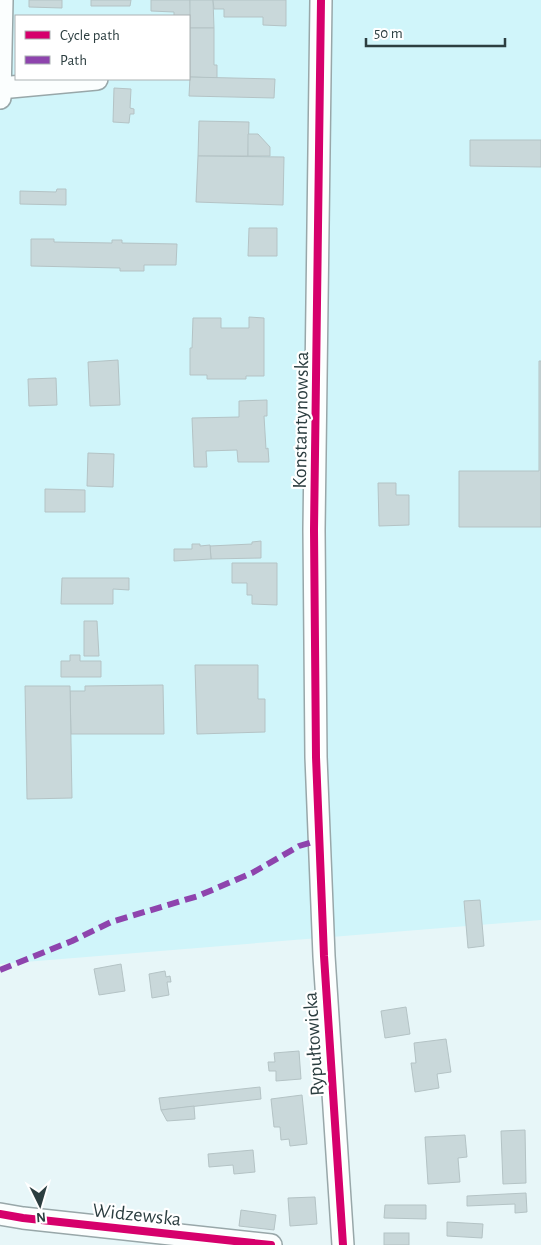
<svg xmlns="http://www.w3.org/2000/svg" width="541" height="1245" font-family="'Alegreya Sans',sans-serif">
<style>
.built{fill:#d0f5fa;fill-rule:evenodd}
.building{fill:#c9d8da;stroke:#b4c3c5}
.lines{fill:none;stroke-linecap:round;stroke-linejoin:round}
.minor-casing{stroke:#98a7a9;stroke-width:24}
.minor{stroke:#fbfefe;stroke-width:21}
.quiet{stroke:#8e44ad;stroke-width:6;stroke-dasharray:12 6;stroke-linecap:butt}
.cycleway-casing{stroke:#fff;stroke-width:11}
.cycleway{stroke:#d6006c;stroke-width:8}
.labels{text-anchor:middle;stroke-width:4.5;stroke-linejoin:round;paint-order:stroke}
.street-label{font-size:20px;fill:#2c3e40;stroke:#fff}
</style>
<rect width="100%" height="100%" fill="#e7f6f8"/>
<!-- built -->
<path class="built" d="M0,0h541v920l-541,44zM16,16h173v63h-173z"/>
<!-- building -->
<g class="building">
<path d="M29,0h33v8l-33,-1z"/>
<path d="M91,0h40l-1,6h-39z"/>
<path d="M151,0h39l1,25h-2v-9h-15v-4l-23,-1z"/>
<path d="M190,0h23l1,28h-24z"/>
<path d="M213,0h73v26l-23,-1v-8h-39v-8h-10z"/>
<path d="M190,28h24v37h3v13l-27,-1z"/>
<path d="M190,77l85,2 -1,19 -85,-2z"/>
<path d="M114,88l17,1 -1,19 4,1v5h-4l-1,9 -16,-1z"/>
<path d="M199,121l50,1 -1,34h-50z"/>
<path d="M248,134h10l12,13v9h-22z"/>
<path d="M470,140h71v27l-71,-1z"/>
<path d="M198,156l86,1 -1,48 -87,-3z"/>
<path d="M57,189h9v16l-46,-1v-13l36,1z"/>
<path d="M249,228h28v28h-29z"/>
<path d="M31,239h23v3l58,1v-3h10v3l55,1 -1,21h-32v6h-24v-3l-89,-2z"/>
<path d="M249,317l15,1v58h-18v3h-39v-4h-17v-27h2l1,-30h28v10h28z"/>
<path d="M118,360l2,45 -30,1 -2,-44z"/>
<path d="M539,361h2v166h-82v-56h80z"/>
<path d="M56,378l1,27 -28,1 -1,-27z"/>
<path d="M267,400v16h-3l2,33 2,-1 1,14h-31l-1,-12 -31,1 1,16h-13l-2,-49 47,-1v-16z"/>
<path d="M88,453l26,1 -1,33 -26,-1z"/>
<path d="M378,483h18v12h13v30l-30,1z"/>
<path d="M45,489l40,1v22h-40z"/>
<path d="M261,541v17l-50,1 -1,-13 42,-2v-2z"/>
<path d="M192,544h8v2l10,-1 1,14 -37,2v-12h18z"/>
<path d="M232,563h45v42l-25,-1v-9h-5v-12h-15z"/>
<path d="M62,578h67v12l-16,-1v15h-52z"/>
<path d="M84,621h13l2,35h-15z"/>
<path d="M70,655h10v6h21v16h-40v-16h9z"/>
<path d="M195,665h63v34h7v33l-68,2z"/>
<path d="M163,685l1,49h-93l-1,-43h15v-5z"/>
<path d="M25,686h45l2,112 -45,1z"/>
<path d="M480,900l4,46 -16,2 -4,-47z"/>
<path d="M121,964l4,27 -26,4 -5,-26z"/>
<path d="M165,971l1,6 4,-1 1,6h-4l2,13 -17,3 -3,-24z"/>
<path d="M406,1007l4,27 -25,4 -4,-27z"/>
<path d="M446,1039l5,33 -14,2 2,14 -24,4 -4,-29h5l-2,-20z"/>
<path d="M299,1051l2,28 -25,2v-10h-7l-1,-9h7l-1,-9z"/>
<path d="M260,1087l1,12 -100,11 -2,-12z"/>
<path d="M302,1095l5,49 -17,2 -1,-7 -8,1 -1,-13h-6l-3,-28z"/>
<path d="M194,1106l1,13 -28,2 -6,-11z"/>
<path d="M525,1130l1,53 -23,1 -2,-53z"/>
<path d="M465,1135l2,22 -9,1 2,24 -32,2 -3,-47z"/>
<path d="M253,1150l2,22 -21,2 -1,-9 -24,2 -1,-13z"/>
<path d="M526,1193l1,19 -12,1v-9l-48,2v-10z"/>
<path d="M315,1197l2,27 -27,2 -2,-28z"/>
<path d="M385,1205h41v14l-42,-1z"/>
<path d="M241,1210l35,5 -2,15 -35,-4z"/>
<path d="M447,1222l36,2 -1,14 -35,-2z"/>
<rect x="384" y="1233" width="25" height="12"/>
</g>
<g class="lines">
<!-- minor casing -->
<g class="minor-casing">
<g id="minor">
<path d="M321,0l-7,530 2,227 8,199 19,289"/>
<path d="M0,88l97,-9"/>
<path d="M0,98l2,-98"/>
<path d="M0,1214l23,4 248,27"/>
</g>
</g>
<!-- minor -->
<use href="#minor" class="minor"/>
<!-- quiet -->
<path class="quiet" d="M0,970l72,-29 39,-19 87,-26 54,-23 47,-27 20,-6"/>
<!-- cycleway casing -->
<g class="cycleway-casing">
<g id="cycleway">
<path d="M321,0l-7,530 2,227 8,199 19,289"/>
<path d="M0,1214l23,4 248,27"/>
</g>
</g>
<!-- cycleway -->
<use href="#cycleway" class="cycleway"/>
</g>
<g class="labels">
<!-- street labels -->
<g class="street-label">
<text transform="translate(300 420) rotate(-89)" y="7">Konstantynowska</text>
<text transform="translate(313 1044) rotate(-94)" y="7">Rypułtowicka</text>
<text transform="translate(137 1214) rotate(6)" y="7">Widzewska</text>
</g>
</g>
<!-- legend -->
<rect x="15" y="15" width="175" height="65" fill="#ffffff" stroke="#abb2b3"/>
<rect x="25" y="31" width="25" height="8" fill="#d6006c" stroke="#abb2b3"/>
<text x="60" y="40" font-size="15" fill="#2c3e40">Cycle path</text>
<rect x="25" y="56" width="25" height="8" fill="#8e44ad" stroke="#abb2b3"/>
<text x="60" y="65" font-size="15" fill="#2c3e40">Path</text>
<!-- north arrow -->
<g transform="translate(40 1205) rotate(175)" stroke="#ffffff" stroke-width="4" paint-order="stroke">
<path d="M0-4L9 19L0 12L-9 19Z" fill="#2c3e40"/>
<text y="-8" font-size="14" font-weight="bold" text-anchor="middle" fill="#2c3e40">N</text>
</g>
<!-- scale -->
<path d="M366 38v8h139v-8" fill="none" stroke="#2c3e40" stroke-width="2.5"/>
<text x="374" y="38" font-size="15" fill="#2c3e40" stroke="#ffffff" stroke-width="4" paint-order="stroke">50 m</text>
</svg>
